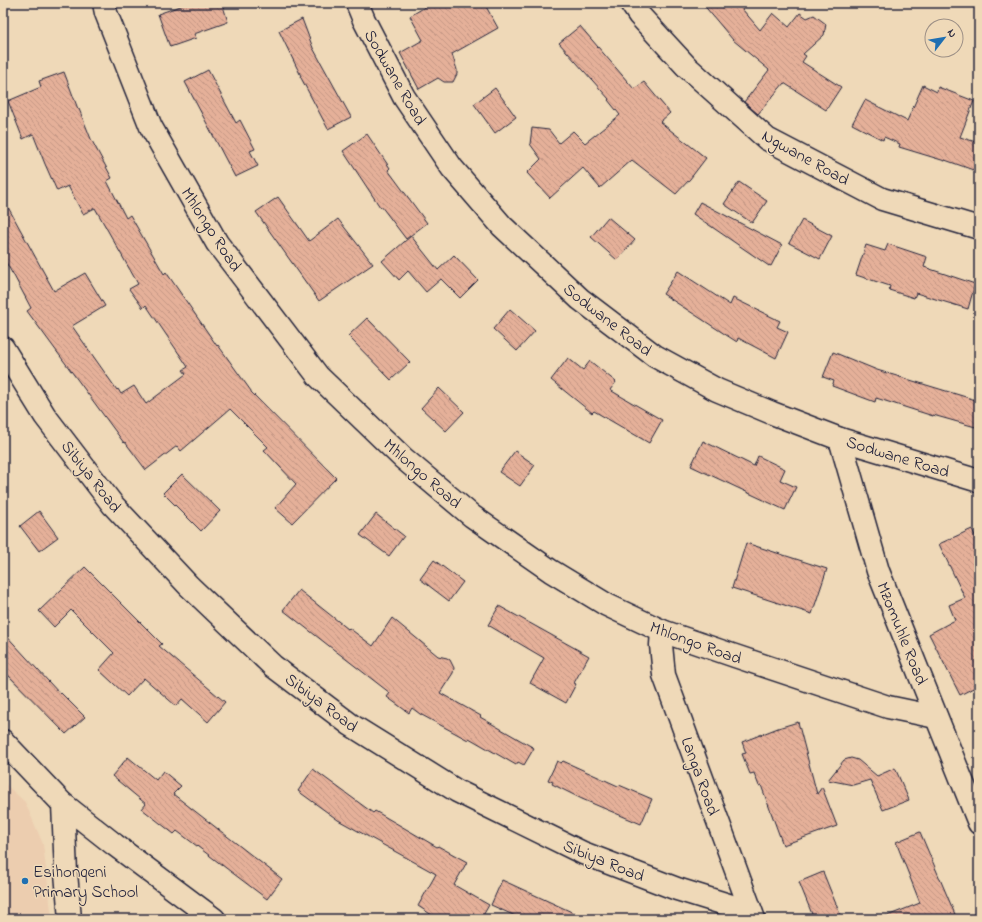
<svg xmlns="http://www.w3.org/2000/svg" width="982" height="922" font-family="'Indie Flower',sans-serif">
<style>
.built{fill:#eccdaf}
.building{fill:url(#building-back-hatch);stroke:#22223b}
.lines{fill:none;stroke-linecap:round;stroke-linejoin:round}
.street-casing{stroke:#22223b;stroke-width:25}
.street{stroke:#efd9b8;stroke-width:22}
.poi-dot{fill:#1f6fb2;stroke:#efd9b8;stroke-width:1.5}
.labels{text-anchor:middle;stroke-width:3;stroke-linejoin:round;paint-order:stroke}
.street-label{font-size:17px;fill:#22223b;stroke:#efd9b8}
.poi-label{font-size:17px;fill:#22223b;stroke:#efd9b8;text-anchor:start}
</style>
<defs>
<pattern id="building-back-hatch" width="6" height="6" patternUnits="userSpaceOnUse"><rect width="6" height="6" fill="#e5b099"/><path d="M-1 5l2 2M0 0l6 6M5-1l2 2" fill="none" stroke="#c49785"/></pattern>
</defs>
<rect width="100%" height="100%" fill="#efd9b8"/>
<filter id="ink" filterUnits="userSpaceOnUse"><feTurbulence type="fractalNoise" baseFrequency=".025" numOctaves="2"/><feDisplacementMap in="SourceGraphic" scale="8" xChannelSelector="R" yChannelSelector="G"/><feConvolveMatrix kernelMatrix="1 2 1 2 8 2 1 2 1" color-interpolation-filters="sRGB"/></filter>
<g filter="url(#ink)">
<!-- built -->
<path class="built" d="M3,782l22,20 18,42 9,75h-49z"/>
<!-- building -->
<g class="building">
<path d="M189,3h33l6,19 -34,12 2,4 -26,9 -12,-33z"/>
<path d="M432,3h52l14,25 -46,26 5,16v4l-4,8h-9l-6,-4 -19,11 -19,-36 23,-13 -13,-24z"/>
<path d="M702,3h35l23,27 13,-17 16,14 11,-14 7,5 7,-3 12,9 -2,11 -21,19 3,2 -4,6 39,25 -15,23 -42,-27 -26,31 -14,-12 25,-32 -36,-30z"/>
<path d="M302,19l11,29 38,69 -23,12 -28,-53h1l-22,-45z"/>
<path d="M580,26l54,63 10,-7 26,31 -10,9 46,36 -16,21 -14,15 -44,-34 -32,28 -17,-20 -33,30 -23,-25 14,-14 -11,-15 2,-16 17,2 10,13 14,-12 12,12 35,-28 -12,-15 1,-1 -50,-56z"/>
<path d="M208,70l28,53 4,-3 15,29 -5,2 8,15 -23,11 -50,-95z"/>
<path d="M64,72l14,37h1l12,30 21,39 -5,3 19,37 4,-3 34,59 2,-2 51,74 1,-1 33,46v1l85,86 -44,45 -17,-15 21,-24 -32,-34 4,-3 -38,-38 -49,42 -4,-5 -31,24 -21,-28 -1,1 -97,-132 4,-3 -19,-36v1l-9,-16v-59l51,93 31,-18 20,33 -33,20 45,64 1,-1 3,5 13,-8 12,18 40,-30 -3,-4 5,-3 -42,-62 -3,3 -14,-19 9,-5 -43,-76 -12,6 -15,-28 -11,5 -12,-27 -12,-30 -10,5 -15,-38 33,-14 -2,-6z"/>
<path d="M923,85l14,7 1,-5 36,14 -14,36 19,6v29l-34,-12v1l-46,-14 1,-3 -16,-7 -1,3 -31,-16 13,-24 42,21z"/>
<path d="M495,88l21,29 -21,16 -21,-29z"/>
<path d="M367,134l23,34 -2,2 39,53 -21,16 -25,-33 -1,1 -37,-56z"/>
<path d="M739,182l28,19 -15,22 -28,-19z"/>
<path d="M278,197l31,44 29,-22 35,45 -54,37 -63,-89z"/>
<path d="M700,202l82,43 -11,21 -2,-1v1l-76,-52z"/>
<path d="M608,217l27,23 -18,20 -26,-23z"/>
<path d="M802,220l30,16 -12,23 -31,-16z"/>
<path d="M411,236l27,34 16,-15 24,25 -18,18 -19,-19 -15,13 -18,-21 -9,9 -17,-19z"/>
<path d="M888,244l39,13 -3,10 51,17 -7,25 -52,-16 -2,5 -25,-8 1,-4 -34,-11 10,-30 19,6z"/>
<path d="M678,271l52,34 3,-7 47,23 -3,6 11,5 -12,26 -38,-20 -1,4 -74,-48z"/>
<path d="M510,309l25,22 -18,20 -24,-22z"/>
<path d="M367,318l43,44 -19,18 -43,-44z"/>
<path d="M833,352l44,18 102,31v27l-46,-13v1l-57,-18 -1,4 -43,-16 2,-5 -11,-4z"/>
<path d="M568,358l15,12 7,-9 26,21 -6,8 52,30 -13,23 -55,-32 -2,2 -41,-33z"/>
<path d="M439,388l25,24 -18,19 -25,-23z"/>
<path d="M703,441l51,25 4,-10 27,13 -5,11 16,7 -11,23 -94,-44z"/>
<path d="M515,451l20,14 -15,21 -21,-14z"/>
<path d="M182,474l38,37 -19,20 -38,-38z"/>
<path d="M39,511l19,26 -19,14 -19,-25z"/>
<path d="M376,514l28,22 -15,20 -29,-21z"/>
<path d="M972,529l7,16v140l-19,10 -31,-61 26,-14 -6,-15 16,-7 -26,-54z"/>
<path d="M746,543l81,26 -15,45 -80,-26z"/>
<path d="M434,560l29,22 -14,19 -29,-22z"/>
<path d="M85,567l77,77 -3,2 66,56 -17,20 -26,-23 -6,7 -32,-28 -17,18 -28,-26 15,-17 -43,-43 -17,17 -15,-16z"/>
<path d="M299,590l49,39 1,-1 24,18 19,-28 46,38 9,2 3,2 4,8 -1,5 -13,20 41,23 -1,1 54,31 -10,17 -6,-3 -2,3 -47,-27 -1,2 -48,-26 -8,-6 -3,5 -22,-16 3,-4 -57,-44 -50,-39z"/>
<path d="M499,606l90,50 -15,27 2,1 -10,19 -36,-20 14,-25 -56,-33z"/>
<path d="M3,632l57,62 1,-1 24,24 -19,17 -63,-64z"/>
<path d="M798,722l19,72 5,-7 15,39 -54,19 -22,-60 -2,1 -5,-13 -4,1 -8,-20 4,-1 -4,-11 36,-14z"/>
<path d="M128,757l28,23 7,-9 18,15 -8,8 109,85 -15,20 -90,-68 -3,3 -32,-25 4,-5 -34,-28z"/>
<path d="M851,758l7,2 19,16 18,-8 14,32 -26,10 -13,-30 -17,5 -25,-5 16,-20z"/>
<path d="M557,761l4,2 2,-2 55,25 1,-1 33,14 -11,25 -59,-25 -30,-15 1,-2 -5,-2z"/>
<path d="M313,769l60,44 2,-2 62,36 1,-1 29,16 -13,23 35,20 -8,14h-43l-20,-13 18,-32 -98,-54 -40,-29z"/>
<path d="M920,832l37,87h-75v-1l38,-15 -24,-61z"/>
<path d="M823,872l19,47h-28l-15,-37z"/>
<path d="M502,880l85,39h-65l-31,-14z"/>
</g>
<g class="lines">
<!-- street casing -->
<g class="street-casing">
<g id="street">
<path d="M104,3l2,10 45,114 66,116 101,133 85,82 69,58 79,55 56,34 55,26 73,25 153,51 48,10"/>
<path d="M357,3l7,17 40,77 48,71 50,58 78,73 75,57 62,34 55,23 68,26 139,42"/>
<path d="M631,3l8,12 48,52 80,72 115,60 97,29"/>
<path d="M3,348l42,68 68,89 76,81 84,80 78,59 106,66 126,62 94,36 74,23"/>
<path d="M840,439l38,132 101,252"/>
<path d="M662,631l-1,14 3,30 90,244"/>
<path d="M3,741l60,63 52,41 99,74"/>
<path d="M63,804l3,69 4,46"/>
</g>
</g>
<!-- street -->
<use href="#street" class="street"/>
</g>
</g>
<!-- markers -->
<circle class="poi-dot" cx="25" cy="881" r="4"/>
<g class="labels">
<!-- street labels -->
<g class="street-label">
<text transform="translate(396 77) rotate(60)" y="6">Sodwane Road</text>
<text transform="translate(806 157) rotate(29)" y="6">Ngwane Road</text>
<text transform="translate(212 229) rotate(57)" y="6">Mhlongo Road</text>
<text transform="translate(608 319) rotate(38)" y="6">Sodwane Road</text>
<text transform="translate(898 456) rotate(17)" y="6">Sodwane Road</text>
<text transform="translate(423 473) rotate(41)" y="6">Mhlongo Road</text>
<text transform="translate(92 476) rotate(52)" y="6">Sibiya Road</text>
<text transform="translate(903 633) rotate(68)" y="6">Mzomuhle Road</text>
<text transform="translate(696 642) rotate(20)" y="6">Mhlongo Road</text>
<text transform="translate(322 702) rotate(37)" y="6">Sibiya Road</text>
<text transform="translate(701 776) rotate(70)" y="6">Langa Road</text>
<text transform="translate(604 860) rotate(22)" y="6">Sibiya Road</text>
</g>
<!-- poi labels -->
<g class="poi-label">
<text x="33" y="877">Esihonqeni<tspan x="33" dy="20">Primary School</tspan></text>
</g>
</g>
<!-- margin -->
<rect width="982" height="922" fill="none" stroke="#efd9b8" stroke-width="16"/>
<rect x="8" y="8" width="966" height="906" fill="none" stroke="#22223b" stroke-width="1.5" filter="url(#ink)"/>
<!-- north arrow -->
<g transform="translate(944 38) rotate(59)"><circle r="19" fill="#efd9b8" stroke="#9d9086"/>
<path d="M0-3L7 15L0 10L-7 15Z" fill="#1f6fb2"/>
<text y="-6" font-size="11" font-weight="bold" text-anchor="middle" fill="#22223b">N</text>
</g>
</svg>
